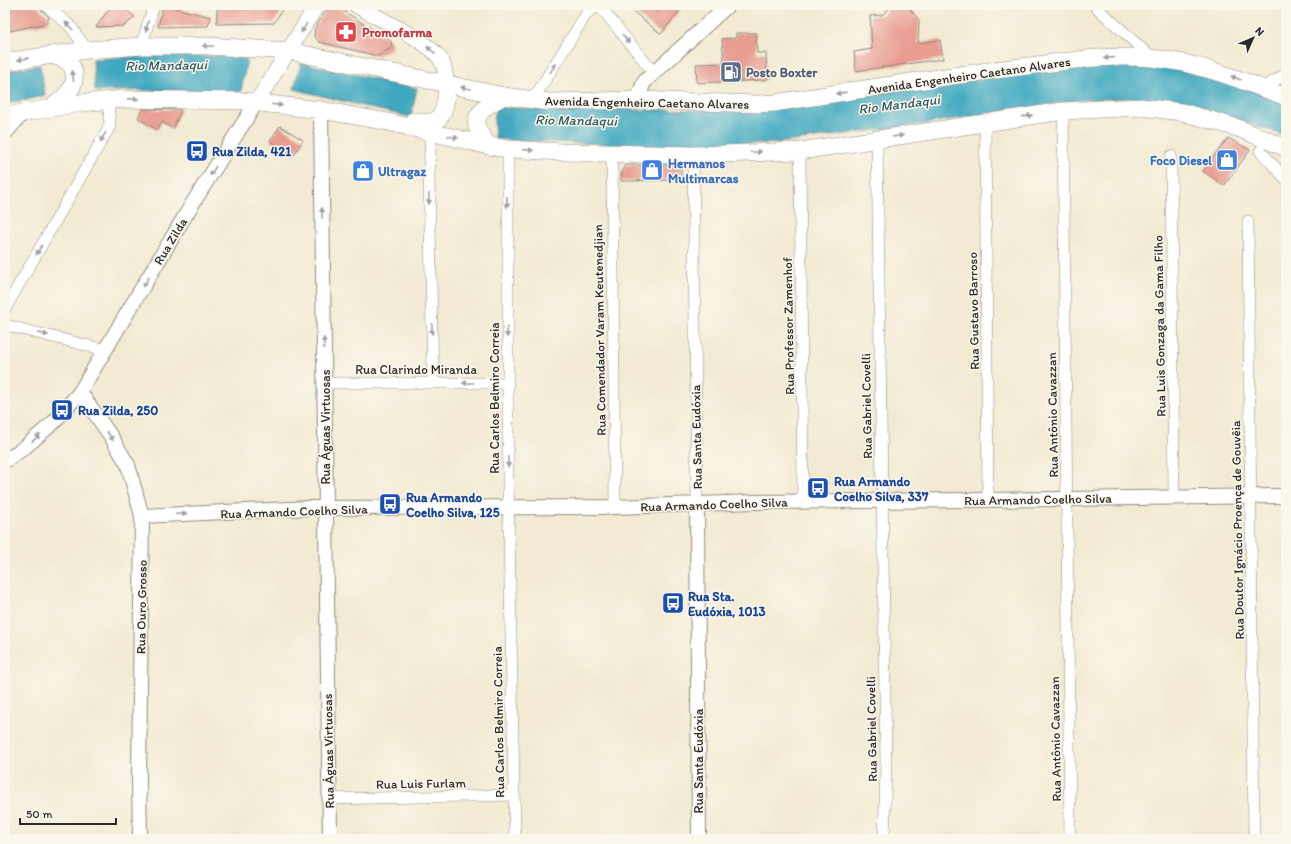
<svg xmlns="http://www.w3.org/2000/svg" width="1291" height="844" font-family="Itim,sans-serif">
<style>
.water{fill:#40a8c0;stroke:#366a76}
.building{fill:#e89c92}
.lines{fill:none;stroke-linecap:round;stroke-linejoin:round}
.minor-casing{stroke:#8e8a7e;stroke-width:12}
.tertiary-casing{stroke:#8e8a7e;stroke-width:16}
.secondary-casing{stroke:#8e8a7e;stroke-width:16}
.primary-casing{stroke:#8e8a7e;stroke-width:18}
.minor{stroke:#fff;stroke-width:11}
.tertiary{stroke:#fff;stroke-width:14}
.secondary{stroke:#fff;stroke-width:15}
.primary{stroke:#fff;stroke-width:17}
.oneway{fill:#a0a0a0}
.labels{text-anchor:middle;stroke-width:3;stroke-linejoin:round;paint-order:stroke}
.health-label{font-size:13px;font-weight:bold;fill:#be3a42;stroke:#fbf7ec;text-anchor:start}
.service-label{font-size:13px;font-weight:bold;fill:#4e5e75;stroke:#fbf7ec;text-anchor:start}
.street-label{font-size:13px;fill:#2b2b2b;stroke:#fbf7ec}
.transit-label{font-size:13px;font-weight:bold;fill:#164399;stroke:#fbf7ec;text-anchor:start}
.shop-label{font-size:13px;font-weight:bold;fill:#366cbe;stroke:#fbf7ec;text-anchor:start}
.water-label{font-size:14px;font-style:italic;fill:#335d67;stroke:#fbf7ec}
</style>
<rect width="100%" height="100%" fill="#fbf7ec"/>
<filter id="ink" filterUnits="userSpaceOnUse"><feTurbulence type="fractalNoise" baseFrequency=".025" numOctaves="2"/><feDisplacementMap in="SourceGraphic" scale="8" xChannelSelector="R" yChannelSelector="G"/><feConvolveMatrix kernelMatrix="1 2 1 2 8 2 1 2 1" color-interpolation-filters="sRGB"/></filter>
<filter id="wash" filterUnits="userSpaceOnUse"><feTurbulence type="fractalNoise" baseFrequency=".012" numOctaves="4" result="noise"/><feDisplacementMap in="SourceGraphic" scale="16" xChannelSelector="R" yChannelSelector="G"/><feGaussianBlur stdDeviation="0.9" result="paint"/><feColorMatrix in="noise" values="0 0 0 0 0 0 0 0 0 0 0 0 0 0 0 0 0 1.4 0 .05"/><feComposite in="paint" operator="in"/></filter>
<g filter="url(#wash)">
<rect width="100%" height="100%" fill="#f2ead2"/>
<!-- water -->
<g class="water">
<path d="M147,56h74l26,3 -6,33 -38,-2 -108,1 -2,-32z"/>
<path d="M301,63l116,25 -6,29 -36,-8 -81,-20z"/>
<path d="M1155,63l131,37v36l-87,-30 -69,-8 -51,2 -164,25 -137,18 -111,3 -96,-3 -76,-4 -1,-21 3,-11 70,4 14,-3 54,2 135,-1 313,-45z"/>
<path d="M40,65l5,30 -19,5 -21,3v-32z"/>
</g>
<g id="blocks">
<!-- building -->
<g class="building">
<path d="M5,5h31l13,12 -2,6 -42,9z"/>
<path d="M112,5h8l15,12 -11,9 -28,1z"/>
<path d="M163,5l48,12 -3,9 -50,1z"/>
<path d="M217,5h68l-11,18 -57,1z"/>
<path d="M330,5h4l57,36 1,7 -14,8 -59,-14 -5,-6 1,-8z"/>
<path d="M625,5h24l9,7 5,-7h21l-23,29z"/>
<path d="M893,5h14l12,15 -1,23 22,-3 3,19 -87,12 -2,-19 18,-3 -2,-33 12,-1z"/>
<path d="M736,33h20l1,20h9l1,27 -70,3 -1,-19 28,-1 -2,-24 14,-1z"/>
<path d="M142,109l39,1 -8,19 -11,-7 -5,8 -19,-12z"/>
<path d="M280,126l23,14 -9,15 -24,-14z"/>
<path d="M1228,138l22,12 -26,36 -21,-15z"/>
<path d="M626,165h55v15l-60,1v-6z"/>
</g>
</g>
</g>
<g filter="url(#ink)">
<use href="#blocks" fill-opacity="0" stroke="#8e8a7e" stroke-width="1"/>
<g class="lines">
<!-- minor casing -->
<g class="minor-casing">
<g id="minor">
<path d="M46,5l25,22 16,23"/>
<path d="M1094,5l58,53"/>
<path d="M141,46l13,-41"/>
<path d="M1262,88l24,-14"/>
<path d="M532,101l55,-88 8,-6 7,2 52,64"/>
<path d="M1063,111l7,728"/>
<path d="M985,122l3,377"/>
<path d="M431,132l-2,44 4,207"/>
<path d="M877,140l9,626 -2,73"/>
<path d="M508,149v332l7,358"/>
<path d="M800,151l3,350"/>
<path d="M1260,151l26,28"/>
<path d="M612,154l3,353"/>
<path d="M693,155l4,349"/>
<path d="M1171,156l3,341"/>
<path d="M1248,221l6,618"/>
<path d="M5,309l105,-183 -2,-26"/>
<path d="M5,325l100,25"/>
<path d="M324,383h183"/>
<path d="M329,799l185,-4"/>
</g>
</g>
<!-- tertiary casing -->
<g class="tertiary-casing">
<g id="tertiary">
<path d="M637,100l7,-18 84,-77"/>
<path d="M321,110l9,729"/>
<path d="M5,133l18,-20"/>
<path d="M80,392l32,46 16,27 14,51 -3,265 1,58"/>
<path d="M5,461l20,-14 29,-25 26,-30 111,-186 65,-103"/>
<path d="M697,504l2,335"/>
<path d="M142,516l168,-8 305,-1 139,-5 313,-3 219,-3"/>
</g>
</g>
<!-- secondary casing -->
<g class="secondary-casing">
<g id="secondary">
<path d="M356,5c23,15 70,33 85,55 4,7 5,15 5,24"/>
<path d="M256,103l61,-98"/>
</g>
</g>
<!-- primary casing -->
<g class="primary-casing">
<g id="primary">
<path d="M50,55c6,1 13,3 18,7 10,9 7,24 -1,32 -4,5 -10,9 -15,13"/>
<path d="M5,62l82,-12 54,-4h66l82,5 215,45 45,6 88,-2 121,4 17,-1c82,-13 163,-26 245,-36 43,-5 87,-13 130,-9 48,4 91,22 136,39"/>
<path d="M5,116l76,-13 43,-4 119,2 78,9 67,12 101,24 19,3 54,3 131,3 107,-4 263,-40 78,-4 41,5 56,16 48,20"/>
<path d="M413,121c5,0 11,2 17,1 16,-1 17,-27 16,-38"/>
<path d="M489,146c-3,-5 -8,-10 -11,-16 -7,-18 14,-27 26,-34"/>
</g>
</g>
<!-- minor -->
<use href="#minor" class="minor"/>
<!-- tertiary -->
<use href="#tertiary" class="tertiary"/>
<!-- secondary -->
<use href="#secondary" class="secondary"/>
<!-- primary -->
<use href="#primary" class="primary"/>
</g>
<!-- one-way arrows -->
<defs><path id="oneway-solid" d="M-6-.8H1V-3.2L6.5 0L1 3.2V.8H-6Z"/></defs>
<g class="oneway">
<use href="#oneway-solid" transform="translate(69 26) rotate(-134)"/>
<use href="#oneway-solid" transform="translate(147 26) rotate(107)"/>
<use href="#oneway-solid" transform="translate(304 28) rotate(121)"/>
<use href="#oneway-solid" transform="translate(626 39) rotate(51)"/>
<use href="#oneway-solid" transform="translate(208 46) rotate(-178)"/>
<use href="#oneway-solid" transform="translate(431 50) rotate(-139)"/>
<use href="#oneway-solid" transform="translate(1109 58) rotate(175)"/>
<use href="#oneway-solid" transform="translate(23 59) rotate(170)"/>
<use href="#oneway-solid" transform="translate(553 68) rotate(-58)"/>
<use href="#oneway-solid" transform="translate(73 76) rotate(-96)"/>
<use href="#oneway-solid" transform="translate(1236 78) rotate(-160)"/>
<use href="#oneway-solid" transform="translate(466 88) rotate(-168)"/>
<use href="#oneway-solid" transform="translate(841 93) rotate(171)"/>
<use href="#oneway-solid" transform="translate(133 99) rotate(1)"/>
<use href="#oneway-solid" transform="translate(277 105) rotate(7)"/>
<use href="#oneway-solid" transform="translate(1027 116) rotate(-8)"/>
<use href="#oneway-solid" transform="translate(898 136) rotate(-9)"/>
<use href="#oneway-solid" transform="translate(103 137) rotate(120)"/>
<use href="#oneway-solid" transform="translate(453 137) rotate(12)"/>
<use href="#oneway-solid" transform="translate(528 150) rotate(4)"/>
<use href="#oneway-solid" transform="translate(756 152) rotate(-3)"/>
<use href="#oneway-solid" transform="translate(213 171) rotate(122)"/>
<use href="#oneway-solid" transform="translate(429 199) rotate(89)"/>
<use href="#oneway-solid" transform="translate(507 202) rotate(90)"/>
<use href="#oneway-solid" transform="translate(322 213) rotate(-91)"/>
<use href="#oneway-solid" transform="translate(39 250) rotate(120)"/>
<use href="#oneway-solid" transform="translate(146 282) rotate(121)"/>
<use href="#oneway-solid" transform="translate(432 329) rotate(89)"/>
<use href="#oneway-solid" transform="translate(507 332) rotate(90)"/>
<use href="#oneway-solid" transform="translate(43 334) rotate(14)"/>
<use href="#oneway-solid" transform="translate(324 343) rotate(-91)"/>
<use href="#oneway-solid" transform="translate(468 383) rotate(-180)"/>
<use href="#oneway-solid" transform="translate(110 436) rotate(56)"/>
<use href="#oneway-solid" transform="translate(36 438) rotate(-42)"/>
<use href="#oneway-solid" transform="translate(508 462) rotate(89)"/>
<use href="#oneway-solid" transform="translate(181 514) rotate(-3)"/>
</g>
</g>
<!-- icons -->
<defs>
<g id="pharmacy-square" transform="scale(1.15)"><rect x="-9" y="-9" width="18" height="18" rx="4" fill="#e0444e" stroke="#fbf7ec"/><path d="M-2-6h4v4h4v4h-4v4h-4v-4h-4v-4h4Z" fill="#fff"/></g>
<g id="fuel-square" transform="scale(1.15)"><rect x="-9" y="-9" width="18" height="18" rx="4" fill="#5c6f8a" stroke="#fbf7ec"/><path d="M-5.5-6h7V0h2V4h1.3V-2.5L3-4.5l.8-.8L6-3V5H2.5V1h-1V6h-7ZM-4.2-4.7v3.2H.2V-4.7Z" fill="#fff"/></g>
<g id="bus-square" transform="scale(1.15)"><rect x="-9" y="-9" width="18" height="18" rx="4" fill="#1a4fb4" stroke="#fbf7ec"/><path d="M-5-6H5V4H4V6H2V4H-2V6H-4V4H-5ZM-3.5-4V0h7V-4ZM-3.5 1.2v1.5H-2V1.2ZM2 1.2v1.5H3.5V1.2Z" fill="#fff"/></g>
<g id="shop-square" transform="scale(1.15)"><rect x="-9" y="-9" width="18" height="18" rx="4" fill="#3f7fe0" stroke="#fbf7ec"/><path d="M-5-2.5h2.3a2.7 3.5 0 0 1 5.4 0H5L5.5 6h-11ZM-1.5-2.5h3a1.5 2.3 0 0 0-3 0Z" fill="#fff"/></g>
</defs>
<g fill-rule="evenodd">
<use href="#pharmacy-square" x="346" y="32"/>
<use href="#fuel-square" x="731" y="72"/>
<use href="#bus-square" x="197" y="151"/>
<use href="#shop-square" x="1227" y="160"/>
<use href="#shop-square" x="652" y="170"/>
<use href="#shop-square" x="363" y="171"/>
<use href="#bus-square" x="62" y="410"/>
<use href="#bus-square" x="818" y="488"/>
<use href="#bus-square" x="390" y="504"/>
<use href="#bus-square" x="673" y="603"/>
</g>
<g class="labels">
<!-- health labels -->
<g class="health-label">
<text x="362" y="37">Promofarma</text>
</g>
<!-- service labels -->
<g class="service-label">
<text x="746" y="77">Posto Boxter</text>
</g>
<!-- street labels -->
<g class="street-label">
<text transform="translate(969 75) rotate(-8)" y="5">Avenida Engenheiro Caetano Alvares</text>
<text transform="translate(647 102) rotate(1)" y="5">Avenida Engenheiro Caetano Alvares</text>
<text transform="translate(170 241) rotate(-59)" y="5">Rua Zilda</text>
<text transform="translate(973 311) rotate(-91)" y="5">Rua Gustavo Barroso</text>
<text transform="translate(788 326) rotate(-91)" y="5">Rua Professor Zamenhof</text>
<text transform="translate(1159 326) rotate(-91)" y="5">Rua Luis Gonzaga da Gama Filho</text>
<text transform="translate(599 330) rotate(-91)" y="5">Rua Comendador Varam Keutenedjian</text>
<text x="416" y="374">Rua Clarindo Miranda</text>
<text transform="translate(494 398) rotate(-90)" y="5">Rua Carlos Belmiro Correia</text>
<text transform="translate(866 406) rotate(-91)" y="5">Rua Gabriel Covelli</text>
<text transform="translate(1052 415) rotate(-91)" y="5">Rua Antônio Cavazzan</text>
<text transform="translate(325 427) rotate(-90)" y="5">Rua Águas Virtuosas</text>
<text transform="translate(696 437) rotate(-91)" y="5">Rua Santa Eudóxia</text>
<text transform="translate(1038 499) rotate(-1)" y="5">Rua Armando Coelho Silva</text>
<text transform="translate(714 504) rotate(-2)" y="5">Rua Armando Coelho Silva</text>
<text transform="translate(294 511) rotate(-2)" y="5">Rua Armando Coelho Silva</text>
<text transform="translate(1237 530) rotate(-91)" y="5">Rua Doutor Ignácio Proença de Gouvêia</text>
<text transform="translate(141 607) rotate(-89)" y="5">Rua Ouro Grosso</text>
<text transform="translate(498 722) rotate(-91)" y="5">Rua Carlos Belmiro Correia</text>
<text transform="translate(871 729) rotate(-91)" y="5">Rua Gabriel Covelli</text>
<text transform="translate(1055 739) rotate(-91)" y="5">Rua Antônio Cavazzan</text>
<text transform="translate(328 751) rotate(-91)" y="5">Rua Águas Virtuosas</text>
<text transform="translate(698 761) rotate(-90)" y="5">Rua Santa Eudóxia</text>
<text transform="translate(421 783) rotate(-1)" y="5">Rua Luis Furlam</text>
</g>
<!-- transit labels -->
<g class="transit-label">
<text x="212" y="156">Rua Zilda, 421</text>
<text x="78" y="415">Rua Zilda, 250</text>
<text x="834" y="486">Rua Armando<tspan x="834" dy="15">Coelho Silva, 337</tspan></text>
<text x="406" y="502">Rua Armando<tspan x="406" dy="15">Coelho Silva, 125</tspan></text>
<text x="688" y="601">Rua Sta.<tspan x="688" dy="15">Eudóxia, 1013</tspan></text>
</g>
<!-- shop labels -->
<g class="shop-label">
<text x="1212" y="165" text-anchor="end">Foco Diesel</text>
<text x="668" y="168">Hermanos<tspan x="668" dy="15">Multimarcas</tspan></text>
<text x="378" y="176">Ultragaz</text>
</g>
<!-- water labels -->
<g class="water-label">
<text transform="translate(166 65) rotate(-1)" y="5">Rio Mandaqui</text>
<text transform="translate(899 104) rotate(-7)" y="5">Rio Mandaqui</text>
<text transform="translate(576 120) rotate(1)" y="5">Rio Mandaqui</text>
</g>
</g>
<!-- margin -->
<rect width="1291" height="844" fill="none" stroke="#fbf7ec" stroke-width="20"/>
<!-- north arrow -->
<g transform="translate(1253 38) rotate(45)" stroke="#fbf7ec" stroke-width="3" paint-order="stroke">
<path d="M0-3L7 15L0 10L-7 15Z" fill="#2b2b2b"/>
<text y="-6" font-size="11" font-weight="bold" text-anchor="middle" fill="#2b2b2b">N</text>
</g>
<!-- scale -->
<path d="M20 818v6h96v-6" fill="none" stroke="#2b2b2b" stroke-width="2"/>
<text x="26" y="818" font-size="12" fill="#2b2b2b" stroke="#fbf7ec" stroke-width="3" paint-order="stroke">50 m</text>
</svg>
